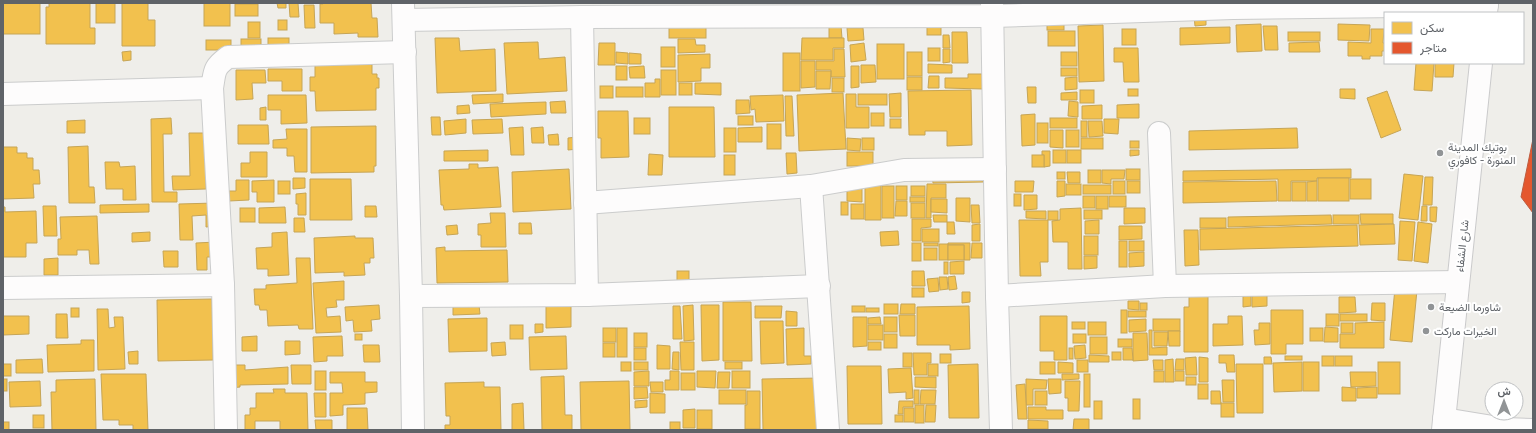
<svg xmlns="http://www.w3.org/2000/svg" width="1536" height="433" font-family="'Golos Text',Vazirmatn,sans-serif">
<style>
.homes{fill:#f2c14e;stroke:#c6a556}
.shops{fill:#e4572e;stroke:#bc5b3f}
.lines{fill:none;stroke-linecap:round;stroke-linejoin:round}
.street-casing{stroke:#cbcccc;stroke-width:24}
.secondary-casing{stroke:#cacacb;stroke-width:24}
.street{stroke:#fdfcfc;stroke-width:22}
.secondary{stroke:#fdfcfc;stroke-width:22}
.poi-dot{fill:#919496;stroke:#fff;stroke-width:1.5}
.labels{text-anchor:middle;stroke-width:4;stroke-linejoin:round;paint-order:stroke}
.poi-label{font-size:11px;fill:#5f6368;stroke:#fff;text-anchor:start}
.street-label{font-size:11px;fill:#5f6368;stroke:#fff}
</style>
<rect width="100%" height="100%" fill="#efeeea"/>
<!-- homes -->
<g class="homes">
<rect x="3" y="3" width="37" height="31"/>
<path d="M49,3h41v25h5v16h-49v-37h3z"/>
<rect x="96" y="3" width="19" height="20"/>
<path d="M122,3h26v17h7v26h-33z"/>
<rect x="204" y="3" width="26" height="23"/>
<path d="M277,3h9v5h-8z"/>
<path d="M289,3h9l1,14h-9z"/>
<path d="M323,3h48l1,15h5l1,19h-20v-4l-24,1v-11h-14v-19h3z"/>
<rect x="235" y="4" width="23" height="12"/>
<path d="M304,5h10l1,23h-10z"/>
<path d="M1194,16h12v9l-11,1z"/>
<rect x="278" y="20" width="9" height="10"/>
<rect x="1047" y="21" width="17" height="9"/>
<rect x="248" y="22" width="12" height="16"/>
<rect x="927" y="23" width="14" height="12"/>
<path d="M1261,24l1,27 -25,1 -1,-27z"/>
<path d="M1338,24l32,1 -1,16 -31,-1z"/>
<path d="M1103,25l1,56 -25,1 -1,-56z"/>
<path d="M829,26h12l1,12h-13z"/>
<path d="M1263,26h14l1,24h-13z"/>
<rect x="669" y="27" width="37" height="11"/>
<path d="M1230,27v16l-50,2v-17z"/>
<path d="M847,28h16l1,12 -16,1z"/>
<rect x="1122" y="29" width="14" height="16"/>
<path d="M1371,29h13l-1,14h2v8h-3v5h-12v3h-8v-3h-14v-14l23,1z"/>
<rect x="1048" y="31" width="27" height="15"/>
<path d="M952,32h15l1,31h-16z"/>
<rect x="1288" y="32" width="32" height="9"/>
<path d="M943,35h6l1,13h-7z"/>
<rect x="268" y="38" width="21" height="11"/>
<path d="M435,38h24l1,13 35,-2 1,42 -59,2z"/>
<path d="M802,38h42v10h-11v12h-32z"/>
<rect x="241" y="39" width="20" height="12"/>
<path d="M678,39h17l1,6h9v7l-27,1z"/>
<rect x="206" y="40" width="25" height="10"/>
<path d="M538,42l1,17 26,-2 2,34 -60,3 -3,-51z"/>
<path d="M1319,42l1,10h-31v-9z"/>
<path d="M599,43h16v22h-17z"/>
<path d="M864,43l2,17 -15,2 -1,-17z"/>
<rect x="877" y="44" width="27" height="35"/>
<rect x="661" y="47" width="14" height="20"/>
<rect x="928" y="48" width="12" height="13"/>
<path d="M1114,48h24l1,34h-15l-1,-20h-9z"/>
<path d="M834,49h10l1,28h-14v-7h-15v-9h18z"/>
<path d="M943,49h7v13l-7,1z"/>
<path d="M131,51v9l-8,1 -1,-9z"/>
<path d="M616,52l12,1v11l-12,-1z"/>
<rect x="907" y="52" width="15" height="24"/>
<rect x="1061" y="52" width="16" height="14"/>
<path d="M629,53l12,1v10h-12z"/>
<rect x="783" y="53" width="17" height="38"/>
<path d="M710,54v14h-9v13l-23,1v-27z"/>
<path d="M801,61h14v26l-14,1z"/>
<path d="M1416,63h18l-2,28 -18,-1z"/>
<path d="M1435,63h19l-1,14h-18z"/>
<path d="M372,64v10h5v4h2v10h-3v22l-60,1 -1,-20h-5v-14h5v-12z"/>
<path d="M928,64l24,1v8h-24z"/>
<path d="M861,65h14l1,17 -15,1z"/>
<rect x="616" y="66" width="11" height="14"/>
<path d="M644,66l1,12h-15l-1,-11z"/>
<path d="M851,66h8v21l-8,1z"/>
<rect x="1061" y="68" width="16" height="8"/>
<path d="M268,69h34v22h-20v-10h-14z"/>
<path d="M236,70h29l1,13h-14l1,16 -17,1z"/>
<rect x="661" y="70" width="15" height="25"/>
<path d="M816,71h15l-1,18h-14z"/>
<path d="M968,74h15v15l-38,-1v-10h23z"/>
<path d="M929,76h10v12h-11z"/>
<rect x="907" y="77" width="15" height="13"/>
<path d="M1077,77v12l-12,1v-12z"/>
<rect x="832" y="78" width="12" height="14"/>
<path d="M655,79h5v18h-15v-14h10z"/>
<rect x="679" y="83" width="13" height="12"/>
<path d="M695,83h26v12l-26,-1z"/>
<rect x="600" y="86" width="13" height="12"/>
<rect x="616" y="87" width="27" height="10"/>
<path d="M1027,87h9v16h-8z"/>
<rect x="1128" y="89" width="10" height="7"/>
<path d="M1340,89h15v10l-15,-1z"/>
<path d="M971,90l1,55 -25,1v-15h-22v4h-16l-1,-44z"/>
<rect x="1080" y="90" width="14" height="13"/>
<path d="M1387,91l14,39 -20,8 -14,-40z"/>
<path d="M1077,92v8h-16v-7z"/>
<path d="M843,93l3,56 -47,2 -2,-56z"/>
<path d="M901,93v24h-11l-1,-23z"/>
<path d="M503,94v8l-30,2 -1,-9z"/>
<path d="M846,94h10v13h13v21h-23z"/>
<rect x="858" y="94" width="29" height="11"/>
<path d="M268,95h38l1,28 -26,1v-14h-13z"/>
<path d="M783,95l1,26 -28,1 -1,-13 -4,1 -1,-14z"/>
<path d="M785,96h7l2,40h-8z"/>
<path d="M736,100h13l1,13 -14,1z"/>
<path d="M565,101l1,12h-15l-1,-11z"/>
<path d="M1069,101l9,1v15l-10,-1z"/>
<path d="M546,102v12l-55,3 -1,-13z"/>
<path d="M1139,104v14h-22v-13z"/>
<path d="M469,105l1,8 -13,1v-8z"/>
<path d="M1102,105v14h-20v-13z"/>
<path d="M266,107v13h-6v-12z"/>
<path d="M669,107h45l1,50h-46z"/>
<path d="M598,111h30l1,46 -28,1v-20h-3z"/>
<rect x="871" y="113" width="13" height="13"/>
<path d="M1035,114v31l-13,1 -1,-31z"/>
<rect x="738" y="116" width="15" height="9"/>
<path d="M431,117h9l1,18h-9z"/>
<path d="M171,118l1,16h-9l1,58h13v10h-25l-1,-83z"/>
<rect x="634" y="118" width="16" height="16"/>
<rect x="1050" y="118" width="27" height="10"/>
<path d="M466,119v14l-21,2 -1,-14z"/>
<path d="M502,119l1,14 -30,1 -1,-14z"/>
<rect x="890" y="119" width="11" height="9"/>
<path d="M1104,119h15l-1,15 -14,-1z"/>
<path d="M85,120v13h-18v-12z"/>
<rect x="1081" y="121" width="6" height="16"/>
<path d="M1088,121h14l1,15 -14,1z"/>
<rect x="1037" y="123" width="11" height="20"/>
<rect x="767" y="124" width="14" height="25"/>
<path d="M238,125h30l1,19h-31z"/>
<path d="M376,126v40h-2v6l-63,1v-46z"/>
<path d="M523,127l1,28h-13l-2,-27z"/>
<path d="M543,127l1,16h-12l-1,-15z"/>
<path d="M762,127v15h-24v-14z"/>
<rect x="724" y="128" width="12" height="24"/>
<path d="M1297,128l1,20 -109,2v-19z"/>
<path d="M286,129h21v43h-12l-1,-16h-7v-8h-14v-8l14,-1z"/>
<path d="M1050,130h13v18l-13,-1z"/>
<rect x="1066" y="130" width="13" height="17"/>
<path d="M189,133h16l1,56 -33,1 -1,-14h18z"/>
<path d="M558,134l1,11h-10l-1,-10z"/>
<path d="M577,137l1,12 -10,1v-12z"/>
<path d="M847,138l14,1 -1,12 -13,-1z"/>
<rect x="862" y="138" width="12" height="12"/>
<rect x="1081" y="138" width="22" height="11"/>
<rect x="1130" y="141" width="9" height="7"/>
<path d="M88,146l1,41h5l1,16h-26l-1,-56z"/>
<path d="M3,147h14v6h10v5h6v12h6l1,14h-7l1,14 -31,1z"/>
<path d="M488,150v11h-44v-10z"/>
<rect x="1053" y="150" width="13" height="13"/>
<rect x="1067" y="150" width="14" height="13"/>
<path d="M1130,150h9v5l-9,1z"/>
<path d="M1042,151h8v15l-6,1v-12h-2z"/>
<path d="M250,152h17v25h-26v-14h9z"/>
<rect x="847" y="152" width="26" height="14"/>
<path d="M786,153h10l1,20 -10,1z"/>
<path d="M649,154l14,1 -1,20h-14z"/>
<rect x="724" y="155" width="11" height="20"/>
<rect x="1032" y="155" width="12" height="12"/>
<path d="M105,162h14l1,5 15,-1 1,34h-13v-11h-17z"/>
<path d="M469,164h9v4l20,-1 3,40 -57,3 -1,-5h-2l-2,-35 30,-1z"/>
<path d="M569,169l2,40 -58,3 -1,-40z"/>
<rect x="1126" y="169" width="14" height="11"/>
<path d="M1351,169v9h-34v3h-26v20h-13v-22l-95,2v-10z"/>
<rect x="1088" y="170" width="13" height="13"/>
<path d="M1102,170h23l-1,9h-13v5l-9,-1z"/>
<rect x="1057" y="172" width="8" height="7"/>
<path d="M1067,172h13v11h-12z"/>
<path d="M983,173v9l-50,1 -1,-9z"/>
<path d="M1404,174l19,2 -5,44 -19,-2z"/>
<path d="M1425,177h8l-1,28h-9z"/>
<path d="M293,178h12v10l-12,1z"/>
<rect x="1318" y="178" width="31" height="23"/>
<path d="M310,179h41l1,41h-42z"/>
<rect x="1350" y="179" width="21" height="20"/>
<path d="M236,180h13v20l-20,1v-10h7z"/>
<path d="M274,180v22h-17v-10h-5v-11z"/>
<rect x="278" y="181" width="12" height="13"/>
<path d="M1015,181h19l-1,11h-18z"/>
<path d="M1057,181h8v15l-8,1z"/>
<rect x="1113" y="181" width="12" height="13"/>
<rect x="1127" y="181" width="13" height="12"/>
<path d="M1276,181l1,20 -94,2v-21z"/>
<path d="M1317,181v20h-10v-19z"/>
<rect x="1292" y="182" width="14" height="19"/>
<path d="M927,184h19v14h-15v20h-5z"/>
<rect x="1066" y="184" width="15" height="11"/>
<path d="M881,185v35h-16v-34z"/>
<rect x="1083" y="185" width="28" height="9"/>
<path d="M847,186l15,1v15l-15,-1z"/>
<rect x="882" y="186" width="12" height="32"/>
<rect x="896" y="186" width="11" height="14"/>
<rect x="911" y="186" width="14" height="10"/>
<path d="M306,193v22h-8v-11h-2v-10z"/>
<rect x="1014" y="194" width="7" height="12"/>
<path d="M1024,195h13v14l-13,1z"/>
<rect x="1083" y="196" width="12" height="12"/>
<rect x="1096" y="196" width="12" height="13"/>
<rect x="1109" y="196" width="17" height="11"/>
<rect x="910" y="197" width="15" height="5"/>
<path d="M956,198h14v24l-14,-1z"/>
<path d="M931,199h16v14l-16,-1z"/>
<path d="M896,201h11v15h-12z"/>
<rect x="841" y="202" width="7" height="13"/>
<path d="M215,203v23l-9,1v-12l-14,1 1,24h-13l-1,-36z"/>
<rect x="911" y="203" width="14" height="15"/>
<path d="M149,204v8l-49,1v-8z"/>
<rect x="851" y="204" width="13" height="15"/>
<path d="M971,205h8l1,18h-8z"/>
<path d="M43,206h13l1,30h-13z"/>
<path d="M365,206h11l1,11h-12z"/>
<path d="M1422,206h5v15h-6z"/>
<path d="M3,207h2v5l31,-1 1,32h-11v14h-23z"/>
<path d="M285,207l1,16h-27v-15z"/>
<path d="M1430,207h7l-1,15 -6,-1z"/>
<rect x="240" y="208" width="15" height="14"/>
<path d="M1081,208l1,61h-14v-27h-15l-1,-21 8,-1v-11z"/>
<path d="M1124,208h21v15l-21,1z"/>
<rect x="1084" y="210" width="18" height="9"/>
<path d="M1026,211h20v8l-20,-1z"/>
<rect x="1048" y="211" width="10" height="9"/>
<path d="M490,213h15l1,34h-25v-12h-3v-11l13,-1z"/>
<path d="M1360,214h33v10h-32z"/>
<path d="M933,215h14v7h-13z"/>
<path d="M1331,215l1,9 -104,3v-10z"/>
<rect x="1333" y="215" width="26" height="9"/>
<path d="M97,216l2,48h-9l-1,-14h-12v5h-19v-16h3l-1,-22z"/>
<path d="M294,218h10l1,14h-11z"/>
<rect x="1200" y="218" width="26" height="10"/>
<path d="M912,219h19v8l-10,1v13h-9z"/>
<path d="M1019,220h29v42h-8l1,14h-21z"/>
<path d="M1099,220v14h-14v-13z"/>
<path d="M1400,221l15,1 -3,39 -14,-1z"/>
<path d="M947,222h7l1,12h-8z"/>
<path d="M1418,222l14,2 -4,39 -14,-2z"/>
<path d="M519,223h12l1,11h-13z"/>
<path d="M980,224v17h-8v-16z"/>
<path d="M1394,224l1,20 -35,1 -1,-20z"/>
<path d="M457,225l1,9 -11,1 -1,-9z"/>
<path d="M1357,225l1,21 -158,4v-21z"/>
<path d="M1119,226h23v13l-23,1z"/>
<rect x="922" y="229" width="17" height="13"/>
<path d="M1184,230h14l1,35 -14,1z"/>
<path d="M898,231l1,14 -18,1 -1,-14z"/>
<path d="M150,232v9l-18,1v-9z"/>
<path d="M287,232l2,43 -21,1v-7h-11l-1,-21 16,-1v-14z"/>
<path d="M355,236v2h18l1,20h-4v5h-6l1,12 -21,1v-4l-29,1 -1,-35z"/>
<rect x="1084" y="236" width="14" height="19"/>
<rect x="1119" y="241" width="8" height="26"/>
<rect x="1129" y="241" width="15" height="10"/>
<path d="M216,242v15h-9v13h-10l-1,-27z"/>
<rect x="912" y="243" width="9" height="18"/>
<rect x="924" y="243" width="14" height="3"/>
<path d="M948,243h22v17h-6v-15h-16z"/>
<path d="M972,243h10v15h-11z"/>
<rect x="939" y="244" width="9" height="16"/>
<rect x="948" y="245" width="16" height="15"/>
<path d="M445,247v4l62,-1 1,32 -71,1 -1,-35z"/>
<rect x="924" y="248" width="13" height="12"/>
<path d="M163,251h15v16h-14z"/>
<path d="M1144,252v14l-15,1v-14z"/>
<path d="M1084,256h13v12l-13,1z"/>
<path d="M58,258v17h-14v-16z"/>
<path d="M296,258h14l3,71h-14l-1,-4 -30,1 -1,-16h-7l-1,-5h-4l-1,-16h12v-4l31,-2z"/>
<path d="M964,261v13h-14v-12z"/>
<rect x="944" y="262" width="4" height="12"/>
<rect x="677" y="271" width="12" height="16"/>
<path d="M912,271h12l1,15h-13z"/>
<path d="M955,276l2,13 -8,1 -1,-13z"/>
<path d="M939,277h8l1,12 -8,1z"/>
<path d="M938,278l1,13 -10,1 -2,-13z"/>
<path d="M344,281v19h-8l1,7 -11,1 1,9 13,-1 1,16 -25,1 -3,-50z"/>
<rect x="912" y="288" width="12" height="9"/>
<path d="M1395,288l22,2 -5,52 -22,-2z"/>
<path d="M1243,291h8v15l-8,1z"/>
<path d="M962,292h8v10l-8,1z"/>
<path d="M1252,292h15v14l-15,1z"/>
<path d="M1189,295h19v57h-24v-45h5z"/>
<path d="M1339,297h16l1,15 -17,1z"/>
<path d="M212,299l1,61 -55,1 -1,-61z"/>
<path d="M1128,301h11v9l-11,-1z"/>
<path d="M723,302h28l1,59h-29z"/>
<rect x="1140" y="303" width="7" height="7"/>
<path d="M1372,303h13v18l-14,-1z"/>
<rect x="884" y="304" width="14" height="10"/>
<path d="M901,304h14v10h-15z"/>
<path d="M379,305l1,14 -9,1 1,11 -18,1 -1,-12 -7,1 -1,-14z"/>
<path d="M453,305h26l1,9 -27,1z"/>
<path d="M571,305v22l-25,1v-22z"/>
<path d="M693,305l1,35 -10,1 -1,-35z"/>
<path d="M701,305h18v55l-17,1z"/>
<path d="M673,306h7l2,33h-9z"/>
<path d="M755,306h27l-1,12h-26z"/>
<rect x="852" y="306" width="13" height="6"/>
<path d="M969,306l1,43 -20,1v-5h-33v-38z"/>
<rect x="71" y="308" width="8" height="9"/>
<rect x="866" y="308" width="13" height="4"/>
<path d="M97,309h11l1,19 6,-1 -1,-10h9l2,52 -27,1z"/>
<rect x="1121" y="310" width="6" height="23"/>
<path d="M1271,310h32v34h-17v10h-15z"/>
<path d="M786,311l11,1v14h-11z"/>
<rect x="1128" y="311" width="18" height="6"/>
<path d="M56,314h11l1,24h-12z"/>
<rect x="1326" y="314" width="13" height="12"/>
<rect x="1340" y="314" width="27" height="7"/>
<path d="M899,315h16v21h-15z"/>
<path d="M3,316h26v18l-26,1z"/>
<path d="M1040,316h27v44h-13v-9h-14z"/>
<path d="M1228,316h14l1,29 -30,1v-22h15z"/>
<path d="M853,317h14v29l-14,1z"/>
<path d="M880,317l1,7h-13v-6z"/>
<rect x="884" y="317" width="13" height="15"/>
<path d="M487,318v33l-38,1 -1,-33z"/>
<path d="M1146,319v12l-17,1v-12z"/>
<rect x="1153" y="319" width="27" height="12"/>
<path d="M760,321h23l1,42 -23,1z"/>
<rect x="1072" y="322" width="13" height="7"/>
<rect x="1088" y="322" width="18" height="13"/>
<path d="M1384,322v26h-44v-14h15v-11z"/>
<path d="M1259,323h11v21l-15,1 -1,-15h5z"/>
<rect x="1341" y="323" width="12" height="10"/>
<path d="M535,324h8v8l-8,1z"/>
<rect x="510" y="325" width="13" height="14"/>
<rect x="868" y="325" width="15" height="15"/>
<path d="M1325,327l13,1v14h-14z"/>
<rect x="603" y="328" width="13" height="14"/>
<rect x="617" y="328" width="10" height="29"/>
<path d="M804,328v28h7v8l-24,1 -1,-36z"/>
<rect x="1310" y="328" width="13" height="13"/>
<path d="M1149,330h3v18l15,-1v8h-18z"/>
<path d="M1168,331h12v15h-11z"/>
<path d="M1154,332h14l-1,14h-13z"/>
<rect x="634" y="333" width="13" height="14"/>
<path d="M1133,333h14l1,27 -15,1z"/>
<rect x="355" y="334" width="7" height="6"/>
<rect x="884" y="334" width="13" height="14"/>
<rect x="1073" y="334" width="13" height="9"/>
<path d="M257,336v15h-15v-14z"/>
<path d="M342,336l1,20h-16v5l-13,1 -1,-25z"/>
<path d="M566,336l1,33 -37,1 -1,-33z"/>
<rect x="1090" y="337" width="17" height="17"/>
<rect x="1118" y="339" width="14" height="8"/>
<path d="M81,340h13v31l-46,1 -1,-27 34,-1z"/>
<path d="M285,341h15v13l-15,1z"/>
<path d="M505,342l1,13 -14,1 -1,-13z"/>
<path d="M680,342h14v28h-13z"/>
<rect x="868" y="342" width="13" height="8"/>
<rect x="603" y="343" width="12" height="14"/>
<path d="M363,345h16l1,17h-16z"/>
<path d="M657,345l13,1v23h-13z"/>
<path d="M1085,345l1,13 -11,1 -1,-13z"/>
<rect x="634" y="348" width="12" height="12"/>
<rect x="1069" y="348" width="4" height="11"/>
<path d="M1123,348h9l1,12h-10z"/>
<path d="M138,351v13h-9l-1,-12z"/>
<path d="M673,352h6v18l-7,-1z"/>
<rect x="1112" y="352" width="9" height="8"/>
<rect x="903" y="353" width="9" height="14"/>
<path d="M913,353h18v10h-4v12h-13z"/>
<rect x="940" y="354" width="11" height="9"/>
<path d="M1089,355l20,1v6h-20z"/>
<path d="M1219,355h15l1,17h-8l-1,-9h-7z"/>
<rect x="1285" y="356" width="17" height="4"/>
<rect x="1322" y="356" width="12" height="10"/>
<rect x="1335" y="356" width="17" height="10"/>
<path d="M1196,357l1,18h-11l-1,-17z"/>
<path d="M1199,357l9,1v24h-9z"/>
<path d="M1264,357h7l1,7h-8z"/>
<path d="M42,359l1,14h-27v-13z"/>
<path d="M1173,359l1,23h-9v-22z"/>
<path d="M1176,359h8v11h-9z"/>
<rect x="1077" y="360" width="11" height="12"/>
<path d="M1153,360h10v10h-9z"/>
<rect x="621" y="362" width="10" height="9"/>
<rect x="634" y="362" width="14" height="8"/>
<rect x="725" y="362" width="17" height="7"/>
<rect x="1040" y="362" width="15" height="12"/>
<path d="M1058,362l15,1v10h-15z"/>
<path d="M1302,362v29l-28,1 -1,-29z"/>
<rect x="1303" y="362" width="16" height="29"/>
<rect x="1378" y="362" width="22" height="32"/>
<rect x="3" y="364" width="8" height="12"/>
<rect x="928" y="364" width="10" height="12"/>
<path d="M978,364l1,54h-30l-1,-53z"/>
<path d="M1236,364h27v49h-26z"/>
<path d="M233,365h12v5l43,-3v17l-48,1v2l-10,1z"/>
<path d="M291,365h20v19h-19z"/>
<path d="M847,366h34l1,58h-34z"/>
<path d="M911,368l2,30 -7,1v-7l-17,1 -1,-24z"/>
<rect x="315" y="371" width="11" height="19"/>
<path d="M649,371v15h-15v-14z"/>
<path d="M670,371h9v19h-14v-10h5z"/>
<path d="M697,371h19l-1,17 -18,-1z"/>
<rect x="732" y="371" width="18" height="17"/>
<rect x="1154" y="371" width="10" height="11"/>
<rect x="1175" y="371" width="9" height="10"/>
<path d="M330,372h35v10h12v10l-12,1v11l-22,1v10l-13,1v-23h13l-1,-10h-12z"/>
<path d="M718,372h12l-1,16h-12z"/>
<path d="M1350,372h26v14l-25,1z"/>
<rect x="681" y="373" width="14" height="17"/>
<path d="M101,374h45l2,56h-15v-5h-14v-5h-16z"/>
<path d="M1062,374h17v5l-17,1z"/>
<rect x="1084" y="374" width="6" height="33"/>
<path d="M564,376l1,39h7v15h-30l-1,-53z"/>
<path d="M915,377h21v11l-21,-1z"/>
<rect x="1186" y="377" width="10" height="8"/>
<path d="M821,378l2,52h-60l-1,-51z"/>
<rect x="3" y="379" width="4" height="12"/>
<path d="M95,379l1,51h-44l-1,-38h5v-12z"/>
<path d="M1026,379l21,1 -1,9h-13v16h-7z"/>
<path d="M1048,379h13v14l-12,1z"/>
<path d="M1222,380h12v22h-11z"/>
<path d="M40,381l1,25 -31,1 -1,-25z"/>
<path d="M629,381l1,49h-49l-1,-48z"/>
<path d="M1065,381h15l-1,30h-11v-13h-3z"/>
<path d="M484,382v5h16l1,43h-56v-5h5v-9h-4l-1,-33z"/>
<path d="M650,382h13v10h-12z"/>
<path d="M1025,384l2,35h-9l-2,-34z"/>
<rect x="1198" y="384" width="10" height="15"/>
<path d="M634,387h13l1,11 -14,1z"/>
<path d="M1342,387l14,1v13h-14z"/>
<path d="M1377,387v11h-20v-10z"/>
<path d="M273,389h12v4h22l1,37h-28v-9h-25v9h-10v-15h5v-7h6v-15h18z"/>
<rect x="719" y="390" width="27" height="14"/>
<rect x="914" y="390" width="5" height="14"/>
<path d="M921,390h15l-1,14h-15z"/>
<path d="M747,391h13v38h-15v-24h2z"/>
<rect x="1035" y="391" width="12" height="14"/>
<path d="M1211,391h9l1,13h-10z"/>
<path d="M314,393h12v24h-11z"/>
<path d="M650,393l15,1v19h-15z"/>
<rect x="1133" y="399" width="7" height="20"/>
<path d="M647,400v7l-12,1v-7z"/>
<path d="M899,401h14v6h-10v7h-5z"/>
<rect x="1094" y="401" width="8" height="18"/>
<path d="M523,403l1,27h-12v-26z"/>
<rect x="1221" y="403" width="13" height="14"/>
<rect x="915" y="405" width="9" height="18"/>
<path d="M926,405h10l-1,17h-10z"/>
<path d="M1028,407h18v3h17v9h-35z"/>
<path d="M347,408h20l1,22h-21z"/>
<rect x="904" y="408" width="10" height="14"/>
<path d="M695,409v19h-12v-18z"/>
<rect x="697" y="410" width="15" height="19"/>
<rect x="33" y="415" width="11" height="13"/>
<rect x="895" y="415" width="8" height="7"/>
<path d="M1074,419h15v11h-16z"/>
<path d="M315,420h17v10h-16z"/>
<path d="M1028,420l20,1v8h-20z"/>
<rect x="3" y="422" width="6" height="8"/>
<rect x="670" y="422" width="10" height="8"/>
</g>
<!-- shops -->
<path class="shops" d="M1533,139v74l-12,-16z"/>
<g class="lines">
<!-- street casing -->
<g class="street-casing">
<g id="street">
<path d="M403,3l8,293 2,134"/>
<path d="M992,3l5,293 4,134"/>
<path d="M582,17l5,278"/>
<path d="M404,20l178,-3 411,-1 240,-8 254,-3"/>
<path d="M3,94l209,-6"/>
<path d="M1159,133l6,153"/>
<path d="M811,186l17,244"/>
<path d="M585,203l226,-17 93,-16 91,-1"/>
<path d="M3,288l220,-3"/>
<path d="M411,296l176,-1 232,-9"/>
<path d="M997,296l168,-10 293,-4"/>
<path d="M226,430l-3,-145 -11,-197c3,-17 1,-20 16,-31l177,-5"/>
</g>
</g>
<!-- secondary casing -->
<g class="secondary-casing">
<g id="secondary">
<path d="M1486,13l1,-10"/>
<path d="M1444,419l61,10 28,1"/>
<path d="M1443,430l38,-367"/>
</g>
</g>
<!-- street -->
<use href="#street" class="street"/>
<!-- secondary -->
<use href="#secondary" class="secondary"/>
</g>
<!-- markers -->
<g class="poi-dot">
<circle cx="1440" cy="153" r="4"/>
<circle cx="1431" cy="307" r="4"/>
<circle cx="1426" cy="331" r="4"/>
</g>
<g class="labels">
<!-- poi labels -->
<g class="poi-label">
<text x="1448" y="151">بوتيك المدينة<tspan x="1448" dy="13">المنورة - كافوري</tspan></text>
<text x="1439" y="311">شاورما الضيعة</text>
<text x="1434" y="335">الخيرات ماركت</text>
</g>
<!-- street labels -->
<g class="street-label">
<text transform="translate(1462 246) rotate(-84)" y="4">شارع الشفاء</text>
</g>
</g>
<!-- border -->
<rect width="1536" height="433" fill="none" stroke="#5f6368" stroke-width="8"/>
<!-- legend -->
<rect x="1384" y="12" width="140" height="52" fill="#ffffff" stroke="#bfc1c3"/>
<rect x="1392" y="22" width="20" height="12" fill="#f2c14e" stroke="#bfc1c3"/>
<text x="1420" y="32" font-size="12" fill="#5f6368">سكن</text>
<rect x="1392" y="42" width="20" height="12" fill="#e4572e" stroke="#bfc1c3"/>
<text x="1420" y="52" font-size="12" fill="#5f6368">متاجر</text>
<!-- north arrow -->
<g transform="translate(1504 401)"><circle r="19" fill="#ffffff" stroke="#bfc1c3"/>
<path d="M0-3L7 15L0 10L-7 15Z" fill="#919496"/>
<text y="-6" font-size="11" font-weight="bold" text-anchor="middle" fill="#5f6368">ش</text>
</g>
</svg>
